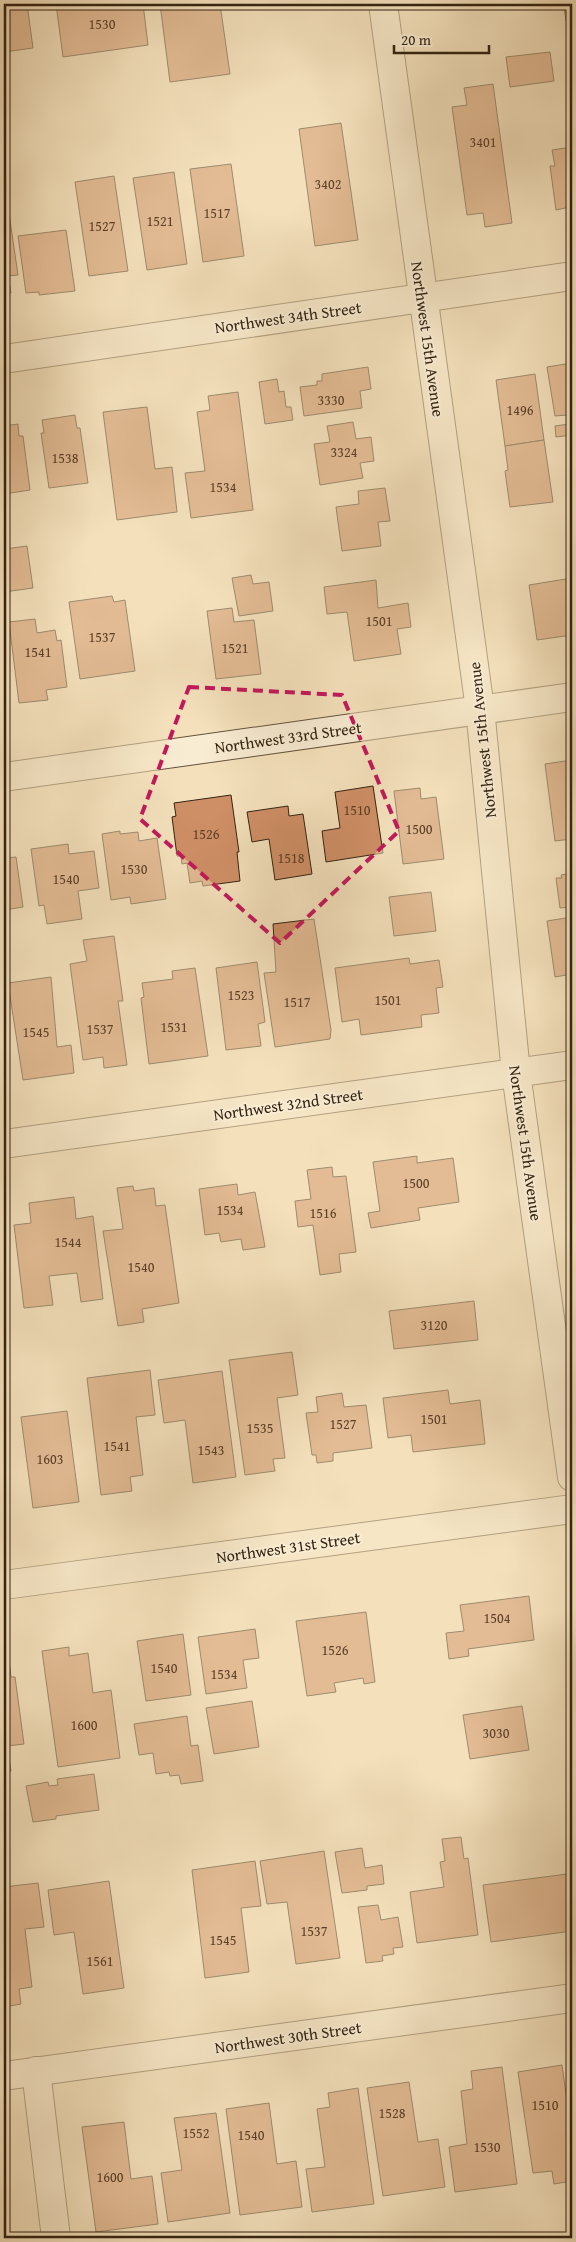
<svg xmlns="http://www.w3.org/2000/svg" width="576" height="2242" font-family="'Gentium Book Plus',serif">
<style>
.building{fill:#cf8f66;stroke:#332312}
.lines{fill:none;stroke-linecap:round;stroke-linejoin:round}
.minor-casing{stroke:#63523c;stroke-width:30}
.minor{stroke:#f8ecd3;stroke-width:28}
.marked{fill:none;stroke:#c2185b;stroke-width:4;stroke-dasharray:10 6;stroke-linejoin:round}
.labels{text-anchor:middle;stroke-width:4;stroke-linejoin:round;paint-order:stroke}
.number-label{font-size:14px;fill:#5a3e27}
.street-label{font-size:16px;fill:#332312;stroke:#f8ecd3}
</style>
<rect width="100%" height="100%" fill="#f4e1bc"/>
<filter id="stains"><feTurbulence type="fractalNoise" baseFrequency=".004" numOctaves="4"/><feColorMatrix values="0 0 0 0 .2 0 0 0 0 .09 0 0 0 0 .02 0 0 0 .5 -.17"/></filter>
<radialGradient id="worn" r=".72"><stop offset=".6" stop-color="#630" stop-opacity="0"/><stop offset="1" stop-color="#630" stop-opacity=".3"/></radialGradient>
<!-- building -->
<g class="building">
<path d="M4,4h23l6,44 -29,4z"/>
<path d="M56,4h87l5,41 -85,12z"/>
<path d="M160,4h60l10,70 -60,8z"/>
<path d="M560,4h12v16l-6,1 -2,-14h-4z"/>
<path d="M550,52l4,29 -44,6 -4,-30z"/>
<path d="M493,84l19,139 -27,4 -2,-14 -16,2 -15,-108 15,-2 -3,-17z"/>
<path d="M341,123l17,117 -43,6 -16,-117z"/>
<path d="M572,147v71h-1l-1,-11 -14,3 -6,-44h5l-3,-16z"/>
<path d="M231,164l13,92 -41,6 -13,-93z"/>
<path d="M174,172l13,92 -40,6 -14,-92z"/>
<path d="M114,176l14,95 -39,5 -14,-94z"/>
<path d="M4,186h1l13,89 -10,1 3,17 -7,1z"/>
<path d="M66,230l9,61 -36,4v-3l-13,1 -8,-57z"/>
<path d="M572,363v72l-16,2 -1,-11 14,-2 -2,-9 -12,1 -8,-49z"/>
<path d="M368,367l3,22 -11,2 2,17 -58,8 -4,-29 17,-2v-4h5v-7z"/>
<path d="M535,374l9,66 -39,6 -9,-66z"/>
<path d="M277,379l2,13 5,-1 2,16h5l2,13 -28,4 -6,-42z"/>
<path d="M238,392l15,118 -62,8 -6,-45 20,-2 -8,-59 13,-2 -2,-14z"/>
<path d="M147,407l8,62 17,-2 5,45 -60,8 -14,-108z"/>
<path d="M75,415l2,13h3l8,55 -39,5 -8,-55h3l-2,-13z"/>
<path d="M353,422l3,17 15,-2 3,24 -14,2 3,15 -43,7 -6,-41 16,-2 -3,-16z"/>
<path d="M18,424l1,12h4l7,54 -26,4v-68z"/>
<path d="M544,440l9,62 -43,5 -5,-36 3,-1 -3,-24z"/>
<path d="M385,488l5,33 -12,1 3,24 -39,5 -6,-44 23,-3 -1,-13z"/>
<path d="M27,546l6,42 -29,4v-43z"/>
<path d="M251,575l2,9 16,-2 4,29 -34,5 -7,-38z"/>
<path d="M572,578v57l-35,5 -8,-55z"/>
<path d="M376,580l2,28 30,-5 3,24 -14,2 4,25 -47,7 -7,-49 -20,2 -3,-27z"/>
<path d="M112,596l2,6 11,-2 10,71 -55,8 -11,-77z"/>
<path d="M232,608l2,14 20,-2 7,54 -45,5 -9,-68z"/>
<path d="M35,619l2,14 18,-3 2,11 4,-1 6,47 -21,3 2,10 -29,3 -10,-81z"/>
<path d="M572,760v79l-17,2 -10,-77z"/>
<path d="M373,786l10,67 -57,9 -4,-31 18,-3 -5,-36z"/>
<path d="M420,788l1,11 15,-2 8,62 -41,5 -9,-73z"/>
<path d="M231,795l8,57h-2l3,29 -37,5 -1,-5 -12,2 -3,-20 -5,1 -1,-8h-4l-5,-39 4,-1 -2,-13z"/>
<path d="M288,806l1,10 14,-2 9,60 -37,6 -6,-41 -17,3 -5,-30z"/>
<path d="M120,831v3l18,-2 1,9 18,-3 9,61 -35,5 -1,-7 -19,3 -9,-66z"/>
<path d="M68,844l1,10 25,-3 5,37 -21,3 4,28 -35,5 -3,-19 -5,1 -8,-57z"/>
<path d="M16,857l7,50 -19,3v-52z"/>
<path d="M572,873v34l-12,1 -4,-30h6l-1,-3z"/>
<path d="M431,892l5,39 -42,5 -5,-39z"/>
<path d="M572,917v57l-17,3 -8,-56z"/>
<path d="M314,919l17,111 -1,9 -55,8 -11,-74 12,-1 -3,-48z"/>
<path d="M114,936l9,65h-5l9,64 -23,3 -1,-11 -20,3 -13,-96 17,-3 -4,-21z"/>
<path d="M409,958l1,6 29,-4 4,27 -7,1 3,25 -18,2 1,12 -61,8 -2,-16 -17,3 -7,-54z"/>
<path d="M257,962l8,60 -7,2 3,22 -35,4 -10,-82z"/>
<path d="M195,968l13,88 -59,8 -8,-66 3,-1 -2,-14 31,-4 -1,-8z"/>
<path d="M51,977l6,70 14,-2 3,28 -51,7 -15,-97z"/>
<path d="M4,1046l5,36 -5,1z"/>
<path d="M417,1156v7l36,-5 6,44 -41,6 2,12 -49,8 -3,-15 12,-2 -7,-49z"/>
<path d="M332,1167l1,10 13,-1 10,76 -17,2 2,18 -21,3 -7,-50 -15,2 -3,-26 16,-2 -4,-29z"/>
<path d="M237,1184l1,11 17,-3 10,55 -22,3 -2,-11 -20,3 -2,-9 -14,2 -6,-46z"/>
<path d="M133,1186l1,5 20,-3 2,18 9,-1 14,98 -37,6 2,13 -26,4 -15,-95 20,-2 -6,-41z"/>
<path d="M74,1197l2,22 17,-3 10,83 -22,3 -4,-29 -28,3 4,29 -29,3 -10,-83 17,-2 -2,-20z"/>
<path d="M474,1301l4,39 -84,9 -5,-38z"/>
<path d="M292,1352l6,43 -21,3 8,60 -12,1 2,12 -30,4 -16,-115z"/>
<path d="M150,1370l5,45 -19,2 7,58 -13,2 2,14 -31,4 -14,-117z"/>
<path d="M222,1371l14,106 -43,6 -8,-63 -21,3 -6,-43z"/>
<path d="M448,1390l2,14 30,-4 5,44 -72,8 -2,-17 -23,3 -5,-40z"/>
<path d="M342,1393l2,14 22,-2 6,43 -39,5v8l-16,2 -1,-8h-4l-6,-42 12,-1 -2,-15z"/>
<path d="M67,1411l12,91 -46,6 -12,-91z"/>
<path d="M4,1445l4,25h-4z"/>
<path d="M529,1596l5,44 -66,9 1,7 -20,3 -3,-26 18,-2 -4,-26z"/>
<path d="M366,1612l9,70 -11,2 -1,-6 -29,5 2,9 -29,4 -11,-75z"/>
<path d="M255,1629l4,29 -16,2 4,28 -41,6 -8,-57z"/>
<path d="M183,1634l8,61 -45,6 -9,-60z"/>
<path d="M6,1635l5,42h4l9,67 -17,2 4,25 -7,1v-136z"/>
<path d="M69,1647v9l19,-3 5,40 18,-3 9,68 -62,9 -16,-116z"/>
<path d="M252,1701l7,46 -45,7 -8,-46z"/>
<path d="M522,1706l7,44 -59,9 -7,-44z"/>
<path d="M187,1716l4,30 7,-1 5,36 -22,3 -2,-9 -9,1 -1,-4 -13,2 -3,-21 -14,2 -5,-31z"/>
<path d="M94,1774l5,36 -43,6v3l-23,3 -7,-36 22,-4 1,4 9,-1 -1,-6z"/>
<path d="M461,1837l3,22 4,-1 10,77 -61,8 -7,-51 34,-5 -4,-25 5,-1 -3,-22z"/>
<path d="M362,1848l3,20 17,-3 2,19 -17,2v4l-25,3 -7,-41z"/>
<path d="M324,1851l16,107 -44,6 -9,-62 -20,2 -7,-43z"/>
<path d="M255,1861l6,45 -20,2 8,64 -44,6 -13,-108z"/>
<path d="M567,1874l5,35v22l-81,11 -8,-57z"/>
<path d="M109,1881l15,107 -41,6 -9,-62 -20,3 -6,-45z"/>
<path d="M38,1883l6,44 -19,2 7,58 -13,2 2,15 -17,3v-120z"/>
<path d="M378,1905l3,15 17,-3 5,30 -10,1 1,6 -12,2 1,5 -17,2 -8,-56z"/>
<path d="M562,2065l10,72v44l-18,3 -2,-13 -19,2 -15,-101z"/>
<path d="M502,2067l15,117 -62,8 -6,-45 18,-3 -6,-53 12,-2 -2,-18z"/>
<path d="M409,2082l9,60 20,-3 7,48 -62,9 -16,-108z"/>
<path d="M358,2088l16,116 -62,8 -6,-43 19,-2 -8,-58 13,-2 -2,-14z"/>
<path d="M269,2103l8,61 19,-3 6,46 -62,8 -14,-106z"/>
<path d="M216,2113l14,100 -62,9 -7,-49 21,-3 -8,-52z"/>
<path d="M124,2122l7,57 21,-3 6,48 -62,8 -14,-105z"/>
</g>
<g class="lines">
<!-- minor casing -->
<g class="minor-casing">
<g id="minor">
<path d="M383,4l97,705 36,364 56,404"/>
<path d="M4,359l568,-83"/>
<path d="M4,777l568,-80"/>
<path d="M4,1144l568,-79"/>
<path d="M4,1585l568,-76"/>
<path d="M36,2071l20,167"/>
<path d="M4,2076l568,-78"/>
</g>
</g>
<!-- minor -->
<use href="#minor" class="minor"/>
</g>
<!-- marked area -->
<path d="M0 0H576V2242H0ZM189,687l153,8 57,136 -119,112 -140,-124z" fill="#f4e1bc" fill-opacity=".55" fill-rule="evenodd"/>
<path class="marked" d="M189,687l153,8 57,136 -119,112 -140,-124z"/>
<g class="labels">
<!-- number labels -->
<g class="number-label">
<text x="102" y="29">1530</text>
<text x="483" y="147">3401</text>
<text x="328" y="189">3402</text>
<text x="217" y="218">1517</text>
<text x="160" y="226">1521</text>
<text x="102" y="231">1527</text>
<text x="331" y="405">3330</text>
<text x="520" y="415">1496</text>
<text x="344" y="457">3324</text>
<text x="65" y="463">1538</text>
<text x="223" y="492">1534</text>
<text x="379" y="626">1501</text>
<text x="102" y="642">1537</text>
<text x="235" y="653">1521</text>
<text x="38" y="657">1541</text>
<text x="357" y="815">1510</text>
<text x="419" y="834">1500</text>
<text x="206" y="839">1526</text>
<text x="291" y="863">1518</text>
<text x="134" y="874">1530</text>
<text x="66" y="884">1540</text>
<text x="241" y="1000">1523</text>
<text x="388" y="1005">1501</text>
<text x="297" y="1007">1517</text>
<text x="174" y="1032">1531</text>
<text x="100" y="1034">1537</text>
<text x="36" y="1037">1545</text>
<text x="416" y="1188">1500</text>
<text x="230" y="1215">1534</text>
<text x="323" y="1218">1516</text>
<text x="68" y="1247">1544</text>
<text x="141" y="1272">1540</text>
<text x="434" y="1330">3120</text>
<text x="434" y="1424">1501</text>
<text x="343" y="1429">1527</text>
<text x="260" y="1433">1535</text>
<text x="117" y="1451">1541</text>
<text x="211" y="1455">1543</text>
<text x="50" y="1464">1603</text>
<text x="497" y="1623">1504</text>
<text x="335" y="1655">1526</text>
<text x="164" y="1673">1540</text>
<text x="224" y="1679">1534</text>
<text x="84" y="1730">1600</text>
<text x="496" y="1738">3030</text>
<text x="314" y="1936">1537</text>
<text x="223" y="1945">1545</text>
<text x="100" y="1966">1561</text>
<text x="545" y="2110">1510</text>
<text x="392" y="2118">1528</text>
<text x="196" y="2138">1552</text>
<text x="251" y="2140">1540</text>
<text x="487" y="2152">1530</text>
<text x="110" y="2182">1600</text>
</g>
<!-- street labels -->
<g class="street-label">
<text transform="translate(288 317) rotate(-8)" y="6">Northwest 34th Street</text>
<text transform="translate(428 339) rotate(82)" y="6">Northwest 15th Avenue</text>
<text transform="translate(288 737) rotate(-8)" y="6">Northwest 33rd Street</text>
<text transform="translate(482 740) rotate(-96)" y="6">Northwest 15th Avenue</text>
<text transform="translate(288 1104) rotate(-8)" y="6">Northwest 32nd Street</text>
<text transform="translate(526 1143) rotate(82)" y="6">Northwest 15th Avenue</text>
<text transform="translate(288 1547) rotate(-8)" y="6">Northwest 31st Street</text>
<text transform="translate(288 2037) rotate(-8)" y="6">Northwest 30th Street</text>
</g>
</g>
<!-- margin -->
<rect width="576" height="2242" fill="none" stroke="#f4e1bc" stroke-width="20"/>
<rect x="5" y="5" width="566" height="2232" fill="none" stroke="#332312" stroke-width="2.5"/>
<rect x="10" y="10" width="556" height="2222" fill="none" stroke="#332312"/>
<!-- scale -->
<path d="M394 45v8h95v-8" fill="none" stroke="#332312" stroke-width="2.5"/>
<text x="401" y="45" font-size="15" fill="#332312" stroke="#f8ecd3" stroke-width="4" paint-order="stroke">20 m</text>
<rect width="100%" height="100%" filter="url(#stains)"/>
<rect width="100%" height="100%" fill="url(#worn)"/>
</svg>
